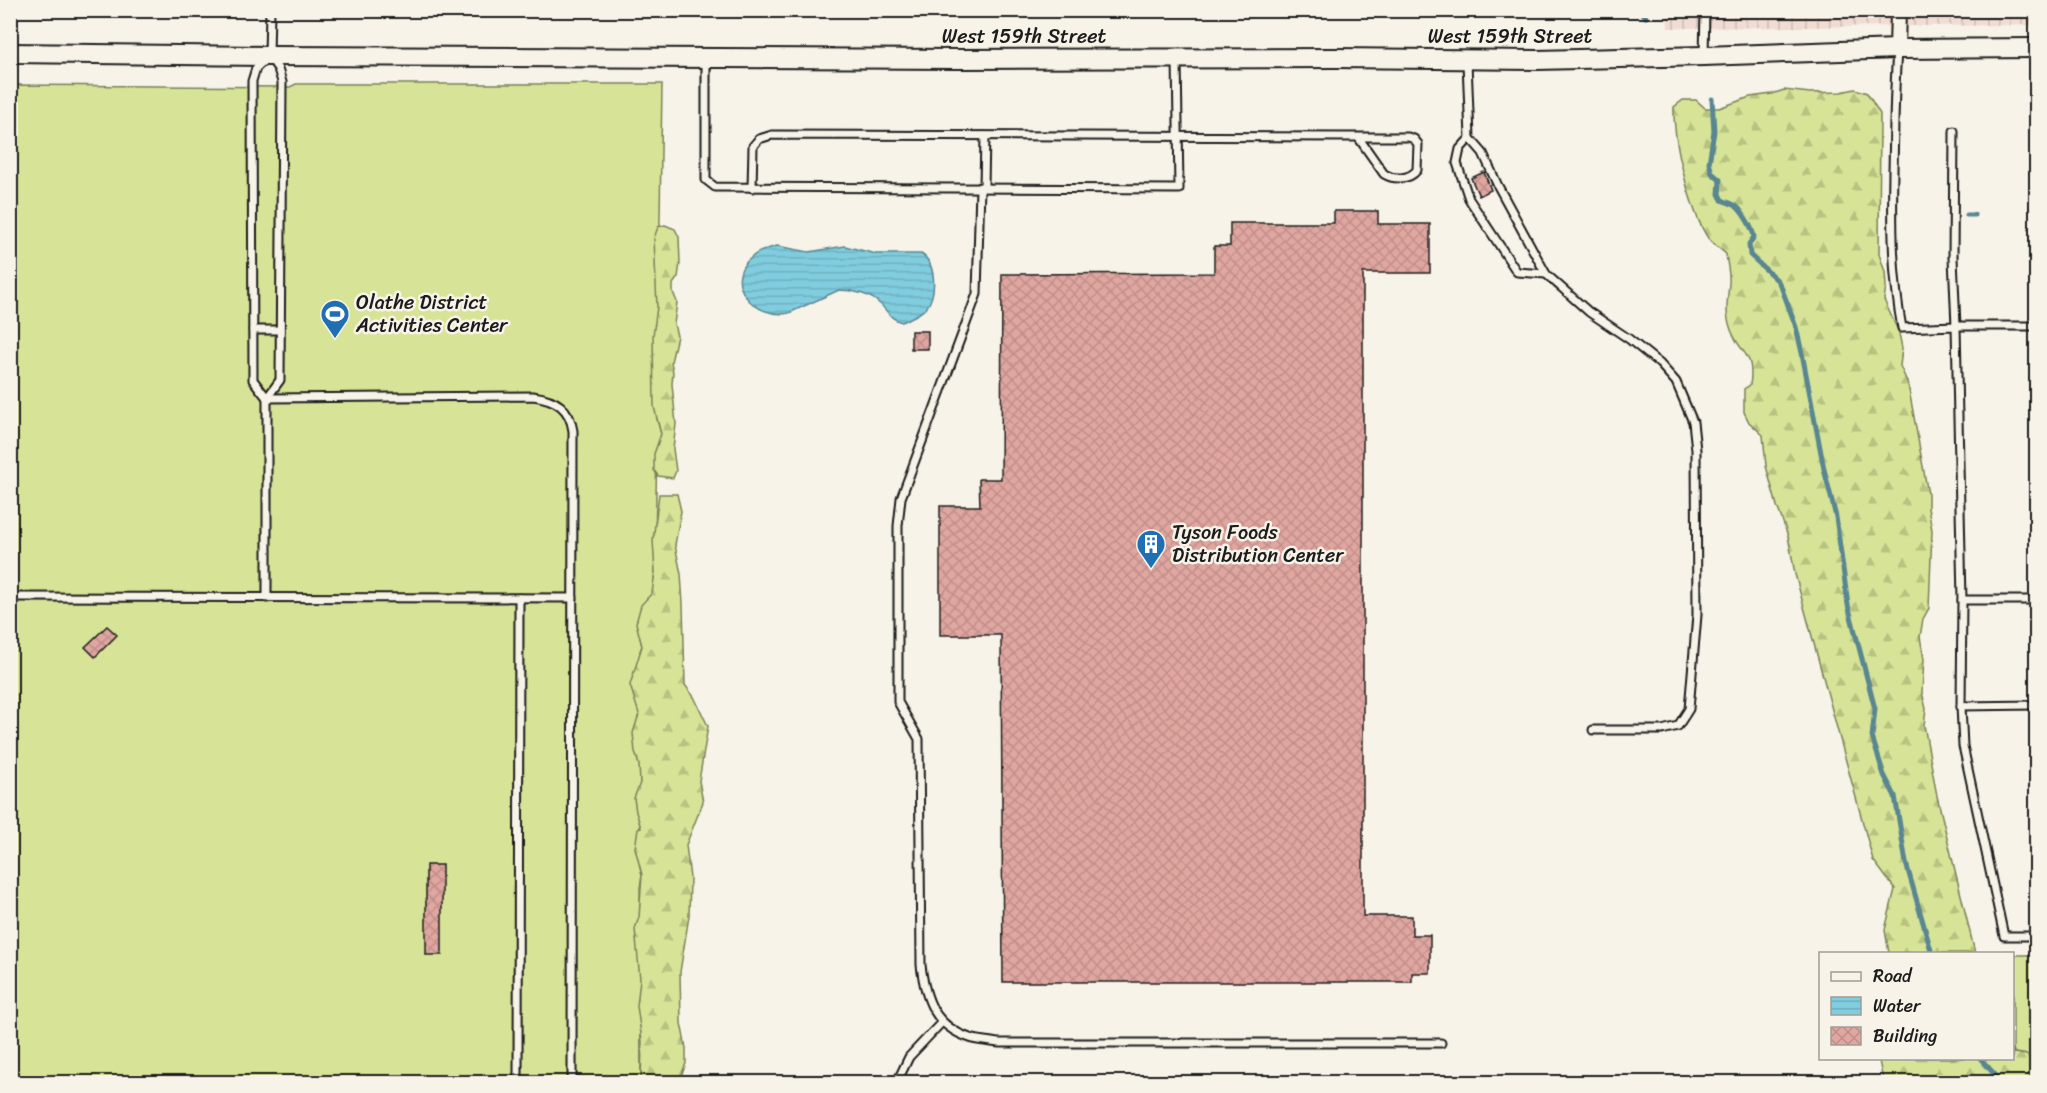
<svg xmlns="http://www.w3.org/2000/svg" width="2047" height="1093" font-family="Sriracha,sans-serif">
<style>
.industrial{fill:url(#industrial-grid)}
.grass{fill:#d7e396;stroke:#7a8059;stroke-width:1.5}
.forest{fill:url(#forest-firs);stroke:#7a8059;stroke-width:1.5}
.water{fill:url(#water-rules);stroke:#588691;stroke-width:1.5}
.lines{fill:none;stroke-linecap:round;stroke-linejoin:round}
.stream{stroke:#588691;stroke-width:5}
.building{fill:url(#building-cross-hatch);stroke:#1c1c1c;stroke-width:1.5}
.service-casing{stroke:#1c1c1c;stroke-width:11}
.minor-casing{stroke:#1c1c1c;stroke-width:18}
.tertiary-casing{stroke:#1c1c1c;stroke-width:22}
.service{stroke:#f7f3e8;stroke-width:7}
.minor{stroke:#f7f3e8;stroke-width:14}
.tertiary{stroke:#f7f3e8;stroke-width:18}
.labels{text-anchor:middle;stroke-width:5;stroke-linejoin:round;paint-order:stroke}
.street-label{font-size:20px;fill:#1c1c1c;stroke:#f7f3e8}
.poi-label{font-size:20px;fill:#1c1c1c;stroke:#f7f3e8;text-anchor:start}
</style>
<defs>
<pattern id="industrial-grid" width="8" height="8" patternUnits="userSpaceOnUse" patternTransform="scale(1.5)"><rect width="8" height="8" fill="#f0dcd2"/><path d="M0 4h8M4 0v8" fill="none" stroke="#cdbcb4"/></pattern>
<pattern id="forest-firs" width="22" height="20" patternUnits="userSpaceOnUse" patternTransform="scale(1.5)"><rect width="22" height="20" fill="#d7e396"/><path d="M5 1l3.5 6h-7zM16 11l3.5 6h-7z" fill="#b8c281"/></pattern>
<pattern id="water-rules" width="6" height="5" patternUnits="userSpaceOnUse" patternTransform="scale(1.5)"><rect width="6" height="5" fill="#80cddf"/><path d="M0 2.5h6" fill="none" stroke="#6eafbf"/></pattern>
<pattern id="building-cross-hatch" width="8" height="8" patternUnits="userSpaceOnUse" patternTransform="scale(1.5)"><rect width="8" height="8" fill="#e0a6a0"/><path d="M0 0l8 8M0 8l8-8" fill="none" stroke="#c08e89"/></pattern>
</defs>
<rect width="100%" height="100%" fill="#f7f3e8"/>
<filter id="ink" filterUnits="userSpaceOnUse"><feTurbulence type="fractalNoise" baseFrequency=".0167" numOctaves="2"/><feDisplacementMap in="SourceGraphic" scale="12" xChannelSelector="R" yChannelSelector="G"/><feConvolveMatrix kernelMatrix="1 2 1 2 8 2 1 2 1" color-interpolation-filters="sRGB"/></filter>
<g filter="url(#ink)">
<!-- industrial -->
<path class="industrial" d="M2036,10v15l-368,3 -1,-17z"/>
<!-- grass -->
<g class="grass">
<path d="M296,84h366l-5,335 4,15 -4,14 -3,144 -2,1 -12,44 2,9 -2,5v217l2,7 -2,13 1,194h-630l-1,-997 280,2z"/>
<path d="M2013,955h23v112l-9,-12 -13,-2 -1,-5z"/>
</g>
<!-- forest -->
<g class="forest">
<path d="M1855,89l12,4 13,21 -1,140 6,18 1,14 -2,14 15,33 3,15 -2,18 8,18 20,110v14l4,22 -3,78 -6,11 -3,18 4,22 -2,33 4,17 -2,16 13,71 38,157h-86l-4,-23 10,-41 -22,-29 -78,-286 -7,-38 -11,-30 -11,-40 -3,-31 -14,-13 -5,-10v-23l6,-4c5,-33 -9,-29 -19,-55 -7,-17 -3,-30 -2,-47 1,-9 -2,-20 -3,-29 -6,-5 -13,-10 -18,-16 -18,-27 -35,-98 -34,-131l9,-7h13l9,8h14l31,-11 22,-3 12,-4 26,3 31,-1z"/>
<path d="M665,225l10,4 4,8 1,26 -2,14 -5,7v8l4,10 -3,22 3,12 -6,26 2,10 -1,12 4,40 -3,25 3,22 -3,7 -15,-2 -4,-6v-16l7,-20 -7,-27 -1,-71 4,-29 -3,-69 4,-11z"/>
<path d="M659,494h18l4,17 -6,34 6,29 2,30 2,81 9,12 14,29 -9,55 4,21 -17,43 4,33 -1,38 -9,56 1,51 5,25v15l-5,14 2,5h-42l1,-41 -5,-35 3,-27 -5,-50 4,-12 3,-42 -7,-27 3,-19 3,-1 -5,-16 -2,-14 6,-15 -1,-18 -4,-13 -2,-19 6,-19 -9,-29 12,-39 -6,-23 5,-18 11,-12 3,-21 -2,-32z"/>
<path d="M2013,1048l1,5 13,2 9,12v15h-149l-4,-2 -4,-19 2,-3h131z"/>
</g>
<!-- water -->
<path class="water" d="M777,246l32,6 36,-6 31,8h45c15,9 16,38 6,53 -6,7 -17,11 -25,15 -11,-2 -14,-11 -22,-18 -10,-10 -28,-14 -41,-14l-50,23c-34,7 -69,-32 -37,-56 8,-7 16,-8 25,-11z"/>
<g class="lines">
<!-- stream -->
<g class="stream">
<path d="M1640,10l6,7"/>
<path d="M1712,99l2,32 -5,32 3,10 8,7 -1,14 3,6c4,2 10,3 14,6 7,6 17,23 18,31l-5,7 1,11 28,26 4,8 14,38 6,26 22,116 12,48 12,88 27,104 -3,28 12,38 11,21 11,67 26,91"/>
<path d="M1967,215h7"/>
<path d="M1980,1058l16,18 1,6"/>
</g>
</g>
<!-- building -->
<g class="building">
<path d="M1484,172l7,18 -12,6 -8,-18z"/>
<path d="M1334,211h44v13h52v49h-67v643h49v19h18v38h-18v9h-409l-2,-347h-61v-129h40l-1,-27h22l1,-205 212,-1v-27h16v-23h104z"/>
<rect x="911" y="331" width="17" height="18"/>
<path d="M107,626l10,9 -22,22 -10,-10z"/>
<rect x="426" y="865" width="16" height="90"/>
</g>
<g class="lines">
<!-- service casing -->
<g class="service-casing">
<g id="service">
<path d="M1897,51c-3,40 -3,80 -4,120 -1,52 -1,105 9,157l54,-2 6,274 -1,106 2,40 41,190h32"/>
<path d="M1704,56l1,-46"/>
<path d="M266,59l-10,9 -4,13 1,299 14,18"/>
<path d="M706,60v120l9,7 464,2 -2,-129"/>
<path d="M1467,62l3,76 13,15 15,33 48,88 43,38 40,27 31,25 16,18 17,40 3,28 1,165 -8,94 -11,17 -16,4h-69"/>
<path d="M1954,131l-1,127 3,68h80"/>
<path d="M1470,138l-10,11 -3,14 12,36 48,73 29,2"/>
<path d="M980,187l-3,107 -76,204 -3,28v176l21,37 2,226c4,34 13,61 49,73 8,3 19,3 28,5h443"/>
<path d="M984,187l1,-51"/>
<path d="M752,188l1,-42 6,-7 13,-4 586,2 26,37c10,6 25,6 33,-4l1,-26 -4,-5 -6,-2h-50"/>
<path d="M253,330h27"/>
<path d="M267,398l266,-2c23,3 37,12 40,35l-1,651"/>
<path d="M10,597l563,1"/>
<path d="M267,598v-200l13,-18 2,-298 -4,-13 -9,-13 1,-46"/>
<path d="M1962,600h74"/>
<path d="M1961,706l75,-1"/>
<path d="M518,1082l1,-484"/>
<path d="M897,1082l12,-25 33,-35"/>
</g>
</g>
<!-- minor casing -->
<g class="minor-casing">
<path id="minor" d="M1897,49l1,-39"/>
</g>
<!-- tertiary casing -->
<g class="tertiary-casing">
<path id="tertiary" d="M10,53l259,3 691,3 375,-1 202,2 167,-4 193,-7 139,-1"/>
</g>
<!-- service -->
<use href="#service" class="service"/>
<!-- minor -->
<use href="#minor" class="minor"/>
<!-- tertiary -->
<use href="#tertiary" class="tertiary"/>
</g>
</g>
<!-- icons -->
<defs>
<g id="stadium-pin" transform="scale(1.5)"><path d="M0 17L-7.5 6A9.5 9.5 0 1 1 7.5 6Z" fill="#1f6fb2" stroke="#f7f3e8"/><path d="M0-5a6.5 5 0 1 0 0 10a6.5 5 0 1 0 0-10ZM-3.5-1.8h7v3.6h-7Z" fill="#fff"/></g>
<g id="building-pin" transform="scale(1.5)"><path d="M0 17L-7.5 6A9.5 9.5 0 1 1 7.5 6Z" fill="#1f6fb2" stroke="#f7f3e8"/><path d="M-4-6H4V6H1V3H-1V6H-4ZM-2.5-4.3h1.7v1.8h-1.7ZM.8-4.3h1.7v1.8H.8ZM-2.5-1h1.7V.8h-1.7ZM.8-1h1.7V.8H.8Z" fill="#fff"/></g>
</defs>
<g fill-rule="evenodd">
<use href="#stadium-pin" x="335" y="314"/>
<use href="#building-pin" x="1151" y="544"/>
</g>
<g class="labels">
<!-- street labels -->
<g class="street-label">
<text x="1024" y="43">West 159th Street</text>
<text x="1510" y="43">West 159th Street</text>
</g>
<!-- poi labels -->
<g class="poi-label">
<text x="356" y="309">Olathe District<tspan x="356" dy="23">Activities Center</tspan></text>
<text x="1172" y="539">Tyson Foods<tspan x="1172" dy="23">Distribution Center</tspan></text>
</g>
</g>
<!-- margin -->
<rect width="2047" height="1093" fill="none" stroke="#f7f3e8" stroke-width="36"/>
<rect x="18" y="18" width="2011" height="1057" fill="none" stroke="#1c1c1c" stroke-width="2" filter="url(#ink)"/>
<!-- legend -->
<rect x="1819" y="952" width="195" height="108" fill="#f7f3e8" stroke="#9f9d96" stroke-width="1.5"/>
<rect x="1831" y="972" width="30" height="9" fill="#f7f3e8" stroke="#9f9d96" stroke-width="1.5"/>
<text x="1873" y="982" font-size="18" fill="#1c1c1c">Road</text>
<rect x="1831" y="997" width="30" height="18" fill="url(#water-rules)" stroke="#9f9d96" stroke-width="1.5"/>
<text x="1873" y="1012" font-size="18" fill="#1c1c1c">Water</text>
<rect x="1831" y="1027" width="30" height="18" fill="url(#building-cross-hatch)" stroke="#9f9d96" stroke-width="1.5"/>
<text x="1873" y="1042" font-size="18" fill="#1c1c1c">Building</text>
</svg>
